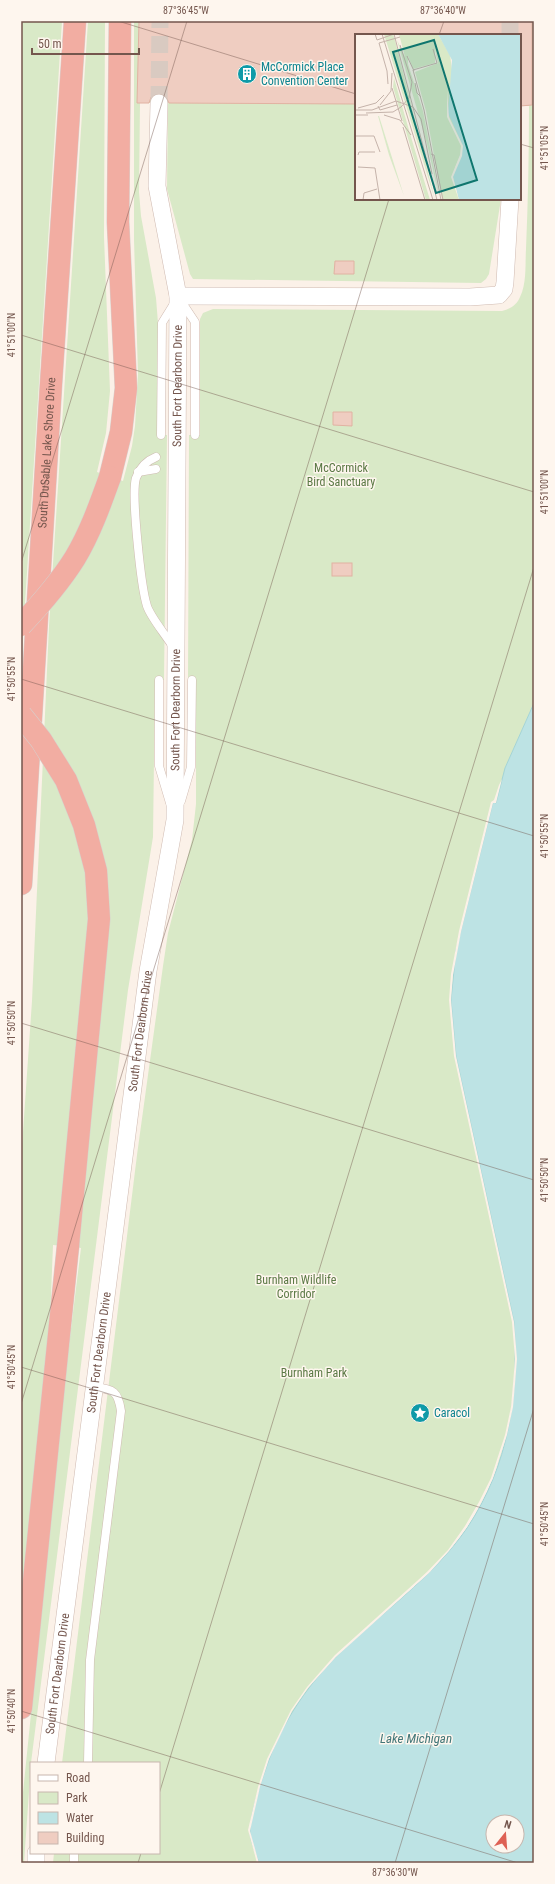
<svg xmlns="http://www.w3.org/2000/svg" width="555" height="1884" font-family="'Roboto Condensed',sans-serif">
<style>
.green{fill:#d9e9c7}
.water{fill:#bde3e4;stroke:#a4d4d5;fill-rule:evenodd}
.pier{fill:#fbf1e8}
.building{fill:#efcdc1;stroke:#e1b2a2}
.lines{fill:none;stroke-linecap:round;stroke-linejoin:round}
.street-tunnel{stroke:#d9cac1;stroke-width:17;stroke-dasharray:17 8;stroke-linecap:butt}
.lane-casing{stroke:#cfbab1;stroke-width:9}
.street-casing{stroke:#cfbab1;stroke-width:18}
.highway-casing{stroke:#d8d0cd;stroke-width:23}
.lane{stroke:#fff;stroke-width:8}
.street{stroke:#fff;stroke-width:17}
.highway{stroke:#f2ada2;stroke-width:22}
.highway-bridge-casing{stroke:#d8d0cd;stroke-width:23;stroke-linecap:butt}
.highway-bridge{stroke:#f2ada2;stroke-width:22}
.ticks{fill:none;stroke:#74564d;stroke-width:1;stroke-opacity:0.45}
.labels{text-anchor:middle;stroke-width:3;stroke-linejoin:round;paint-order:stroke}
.culture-label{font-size:12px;fill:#0d838f;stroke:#fef6ee;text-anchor:start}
.street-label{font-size:12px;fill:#74564d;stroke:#fef6ee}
.park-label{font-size:12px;fill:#5b7945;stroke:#fef6ee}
.water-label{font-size:13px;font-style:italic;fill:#417678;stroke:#fef6ee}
.inset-road{fill:none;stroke:#c5b3aa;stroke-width:1}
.view{fill:#0f766e;fill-opacity:0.15;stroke:#0f766e;stroke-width:2}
.inset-edge{fill:none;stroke:#74564d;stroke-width:2}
.neatline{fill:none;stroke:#74564d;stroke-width:1.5}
.ticks-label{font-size:10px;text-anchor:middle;fill:#74564d}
</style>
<rect width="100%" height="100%" fill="#fbf1e8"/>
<!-- green -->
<g class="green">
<path d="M21,21h41l-41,645z"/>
<path d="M88,21h17l-1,216 6,154 -4,42 -9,39 26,9 9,-35 3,-20 3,-52 -4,-134v-219h400v682l-29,65 7,539 5,52 -4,48 -13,52 -19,44 -32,48 -71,69 -128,211 9,32h-206l1,-10h105v-90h-97l75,-608 26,-189 5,-33 24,-93 4,-36v-124h-8l1,-245h11v-116l3,-6 10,-4 289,2c8,-2 15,-6 18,-14 7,-14 5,-33 6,-48 2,-48 3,-95 3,-143h-9v-71h-164v164h145l-12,75 -3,5 -5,4 -288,-4 -3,-5 -23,-85 1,-86h-28l-1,89 2,24 15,82 2,25 -1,112h10l-3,245h-9l-2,157 -25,153 -97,773 -7,100h-3v-51l46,-451 14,-113 -28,-3 -4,102 -28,281v-467l11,-160 17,-375z"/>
</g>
<!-- water -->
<path class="water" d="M534,703v1160h-275c-3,-10 -10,-24 -9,-33 1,-18 9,-42 15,-59 14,-43 39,-82 71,-114 44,-44 96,-78 131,-129 42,-63 52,-133 47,-206l-58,-266 -5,-56 5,-50 37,-148 3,1 9,-35zM493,1822h24v24h-24z"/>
<!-- pier -->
<path class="pier" d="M502,779l-6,24h-3l-32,129 -8,43 -2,25 5,56 58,266 3,37 -2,25 -2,23 -6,28 -14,43 -12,25 -14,24 -18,24 -20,22 -93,84 -28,31 -16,23 -23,48 -9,28 -10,44 9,32h-2l-9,-33 10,-43 9,-28 24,-49 16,-23 28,-32 92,-83 21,-22 17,-24 14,-24 12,-24 14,-43 6,-28 2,-23 2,-25 -3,-37 -58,-266 -5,-56 2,-26 8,-43 32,-129 3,-2 5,-15z"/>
<!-- building -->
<g class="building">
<path d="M139,21h393v84l-12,1v-71h-164v69l-187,-1 -4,-8 -6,-2 -8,4 -2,6h-12z"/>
<path d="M335,261h19v13h-20z"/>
<path d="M333,412h19v14l-19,-1z"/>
<rect x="332" y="563" width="20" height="13"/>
</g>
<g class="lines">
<!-- street-tunnel -->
<g class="street-tunnel">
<path d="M510,21v14"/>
<path d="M159,103l1,-82"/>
</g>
<!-- lane casing -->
<g class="lane-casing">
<g id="lane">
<path d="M181,301l14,21v113"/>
<path d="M161,435l1,-112 13,-21"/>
<path d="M156,457c-10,4 -16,10 -20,21 -5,16 5,109 11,128 4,12 19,29 26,41"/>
<path d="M138,472l18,-3"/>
<path d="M159,680v86l11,37"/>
<path d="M181,801l10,-34 1,-87"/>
<path d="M88,1763l2,-103 31,-249c-3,-20 -7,-21 -26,-24"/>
<path d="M74,1853v10"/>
</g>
</g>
<!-- street casing -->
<g class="street-casing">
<g id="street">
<path d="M178,296l292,1 29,-2 5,-6 1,-7 5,-83"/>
<path id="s1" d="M46,1763l102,-792 27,-151 3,-524 -21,-110 2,-83"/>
<path d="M36,1853v10"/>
</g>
</g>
<!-- highway casing -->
<g class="highway-casing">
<g id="highway">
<path d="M110,477l11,-45 5,-44 -8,-166 2,-201"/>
<path id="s2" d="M21,884l30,-500 24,-363"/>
<path d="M21,1708l47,-462"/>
</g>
</g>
<!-- lane -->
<use href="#lane" class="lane"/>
<!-- street -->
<use href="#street" class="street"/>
<!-- highway -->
<use href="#highway" class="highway"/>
<!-- highway-bridge casing -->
<g class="highway-bridge-casing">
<g id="highway-bridge">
<path d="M21,625c19,-20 39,-43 54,-67 15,-25 25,-53 35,-81"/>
<path d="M21,715l20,25 25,40 18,45 12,46 3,48 -31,327"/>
</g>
</g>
<!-- highway-bridge -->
<use href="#highway-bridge" class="highway-bridge"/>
</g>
<!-- ticks -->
<path class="ticks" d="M118,21l238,73M439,35l5,-14M520,144l14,4M21,335l513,157M21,563l166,-542M21,679l513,157M21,1023l513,157M21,1367l513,157M21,1404l368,-1205M21,1711l497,152M159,1794l375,-1227M138,1863l3,-10M395,1863l139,-455"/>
<!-- icons -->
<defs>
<g id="building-disc" transform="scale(1)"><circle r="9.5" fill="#0f9aa8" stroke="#fef6ee"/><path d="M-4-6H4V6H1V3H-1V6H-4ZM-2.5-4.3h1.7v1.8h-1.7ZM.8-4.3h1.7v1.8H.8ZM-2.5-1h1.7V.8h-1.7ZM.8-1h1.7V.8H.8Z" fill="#fff"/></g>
<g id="sight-disc" transform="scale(1)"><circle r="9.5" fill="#0f9aa8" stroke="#fef6ee"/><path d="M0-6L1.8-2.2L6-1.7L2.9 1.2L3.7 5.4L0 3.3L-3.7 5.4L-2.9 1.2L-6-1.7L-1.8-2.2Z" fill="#fff"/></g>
</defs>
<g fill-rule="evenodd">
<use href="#building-disc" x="247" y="74"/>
<use href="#sight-disc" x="420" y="1413"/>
</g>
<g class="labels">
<!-- culture labels -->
<g class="culture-label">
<text x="261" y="71">McCormick Place<tspan x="261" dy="14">Convention Center</tspan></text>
<text x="434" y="1417">Caracol</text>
</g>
<!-- street labels -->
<g class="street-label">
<text dy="4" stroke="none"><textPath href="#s1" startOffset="1386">South Fort Dearborn Drive</textPath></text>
<text dy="4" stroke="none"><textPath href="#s2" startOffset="432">South DuSable Lake Shore Drive</textPath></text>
<text dy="4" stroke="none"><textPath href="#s1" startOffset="1062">South Fort Dearborn Drive</textPath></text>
<text dy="4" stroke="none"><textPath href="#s1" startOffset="738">South Fort Dearborn Drive</textPath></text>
<text dy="4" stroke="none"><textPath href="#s1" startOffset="414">South Fort Dearborn Drive</textPath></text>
<text dy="4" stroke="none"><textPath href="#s1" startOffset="90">South Fort Dearborn Drive</textPath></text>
</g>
<!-- park labels -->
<g class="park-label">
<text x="341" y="472">McCormick<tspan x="341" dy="14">Bird Sanctuary</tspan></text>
<text x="296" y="1284">Burnham Wildlife<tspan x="296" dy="14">Corridor</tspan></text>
<text x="314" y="1377">Burnham Park</text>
</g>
<!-- water labels -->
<g class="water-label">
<text x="416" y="1743">Lake Michigan</text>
</g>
</g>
<!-- overview -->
<g transform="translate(355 34)">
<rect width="166" height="166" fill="#fbf1e8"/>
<path d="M29,0h9l2,6 40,160zM44,0h39l12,21 13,93 -8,20 4,32h-17l-16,-89 -11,-39 23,-9 -3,-14v14l-22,6 -5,-13v8l15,47 17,89 -13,-56 -30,-104 8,17zM39,44l17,59 19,63h-4l-33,-113zM23,82h1l25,80 -15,-41z" fill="#d9e9c7"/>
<path d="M83,0h83v166h-62l-6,-23 10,-31 -15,-33 4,-53z" fill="#bde3e4"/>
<path d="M92,56l2,27 14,29 -1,10 -9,21 6,23 -8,-23 9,-22 1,-9 -14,-29z" fill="#fbf1e8"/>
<path class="inset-road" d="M20,0l2,6 17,-6M27,0l51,166M39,0l43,166M52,22l7,15M58,36l11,40 17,90M58,36l24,-7 -4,-14M60,49l2,10 4,4M33,50l-1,-13 -8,-28 21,-6M37,54l10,33M25,71l11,-14 1,-18M23,72l2,4 17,-5M3,74l18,-5 8,-8M0,76h17l24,-9 17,6 8,12 11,55M11,79l27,-1 8,-5 8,-9 3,-16 -12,-37M0,81h13M29,81l16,5 11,15M48,93l22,73M0,102h19l6,16M76,120l3,1 9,45M3,121l1,-3h16M3,133l17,1 5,32M8,166l1,-7 13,-4"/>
<path class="view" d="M79,6l43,140 -41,13 -43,-141z"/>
<rect width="166" height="166" class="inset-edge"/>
</g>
<!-- border -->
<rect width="555" height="1884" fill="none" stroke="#fef6ee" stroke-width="44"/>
<!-- legend -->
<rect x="30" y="1762" width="130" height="92" fill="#fef6ee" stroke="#c7b6ae"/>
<rect x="38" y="1775" width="20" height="6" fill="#ffffff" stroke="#c7b6ae"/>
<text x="66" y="1782" font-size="12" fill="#74564d">Road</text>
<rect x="38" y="1792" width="20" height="12" fill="#d9e9c7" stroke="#c7b6ae"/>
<text x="66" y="1802" font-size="12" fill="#74564d">Park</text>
<rect x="38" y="1812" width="20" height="12" fill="#bde3e4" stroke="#c7b6ae"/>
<text x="66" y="1822" font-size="12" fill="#74564d">Water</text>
<rect x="38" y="1832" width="20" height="12" fill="#efcdc1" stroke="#c7b6ae"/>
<text x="66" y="1842" font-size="12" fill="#74564d">Building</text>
<!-- north arrow -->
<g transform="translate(505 1834) rotate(17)"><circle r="19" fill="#fef6ee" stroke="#c7b6ae"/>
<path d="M0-3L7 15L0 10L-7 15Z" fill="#de6154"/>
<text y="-6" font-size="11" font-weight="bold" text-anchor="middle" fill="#74564d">N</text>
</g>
<!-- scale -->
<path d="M32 48v6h107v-6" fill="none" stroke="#74564d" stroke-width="2"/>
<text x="38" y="48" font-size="12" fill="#74564d" stroke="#fef6ee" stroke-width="3" paint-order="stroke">50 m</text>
<rect x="22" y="22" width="511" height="1840" class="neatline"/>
<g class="ticks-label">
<text x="186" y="14">87°36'45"W</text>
<text x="443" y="14">87°36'40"W</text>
<text transform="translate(544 148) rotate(-90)" y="4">41°51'05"N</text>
<text transform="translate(11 335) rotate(-90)" y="4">41°51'00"N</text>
<text transform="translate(544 492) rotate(-90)" y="4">41°51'00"N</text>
<text transform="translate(11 679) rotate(-90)" y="4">41°50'55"N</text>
<text transform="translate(544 836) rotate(-90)" y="4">41°50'55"N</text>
<text transform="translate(11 1023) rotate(-90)" y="4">41°50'50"N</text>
<text transform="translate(544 1180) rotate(-90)" y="4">41°50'50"N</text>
<text transform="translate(11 1367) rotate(-90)" y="4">41°50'45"N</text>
<text transform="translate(544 1524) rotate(-90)" y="4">41°50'45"N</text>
<text transform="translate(11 1711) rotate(-90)" y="4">41°50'40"N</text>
<text x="395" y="1876">87°36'30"W</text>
</g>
</svg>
